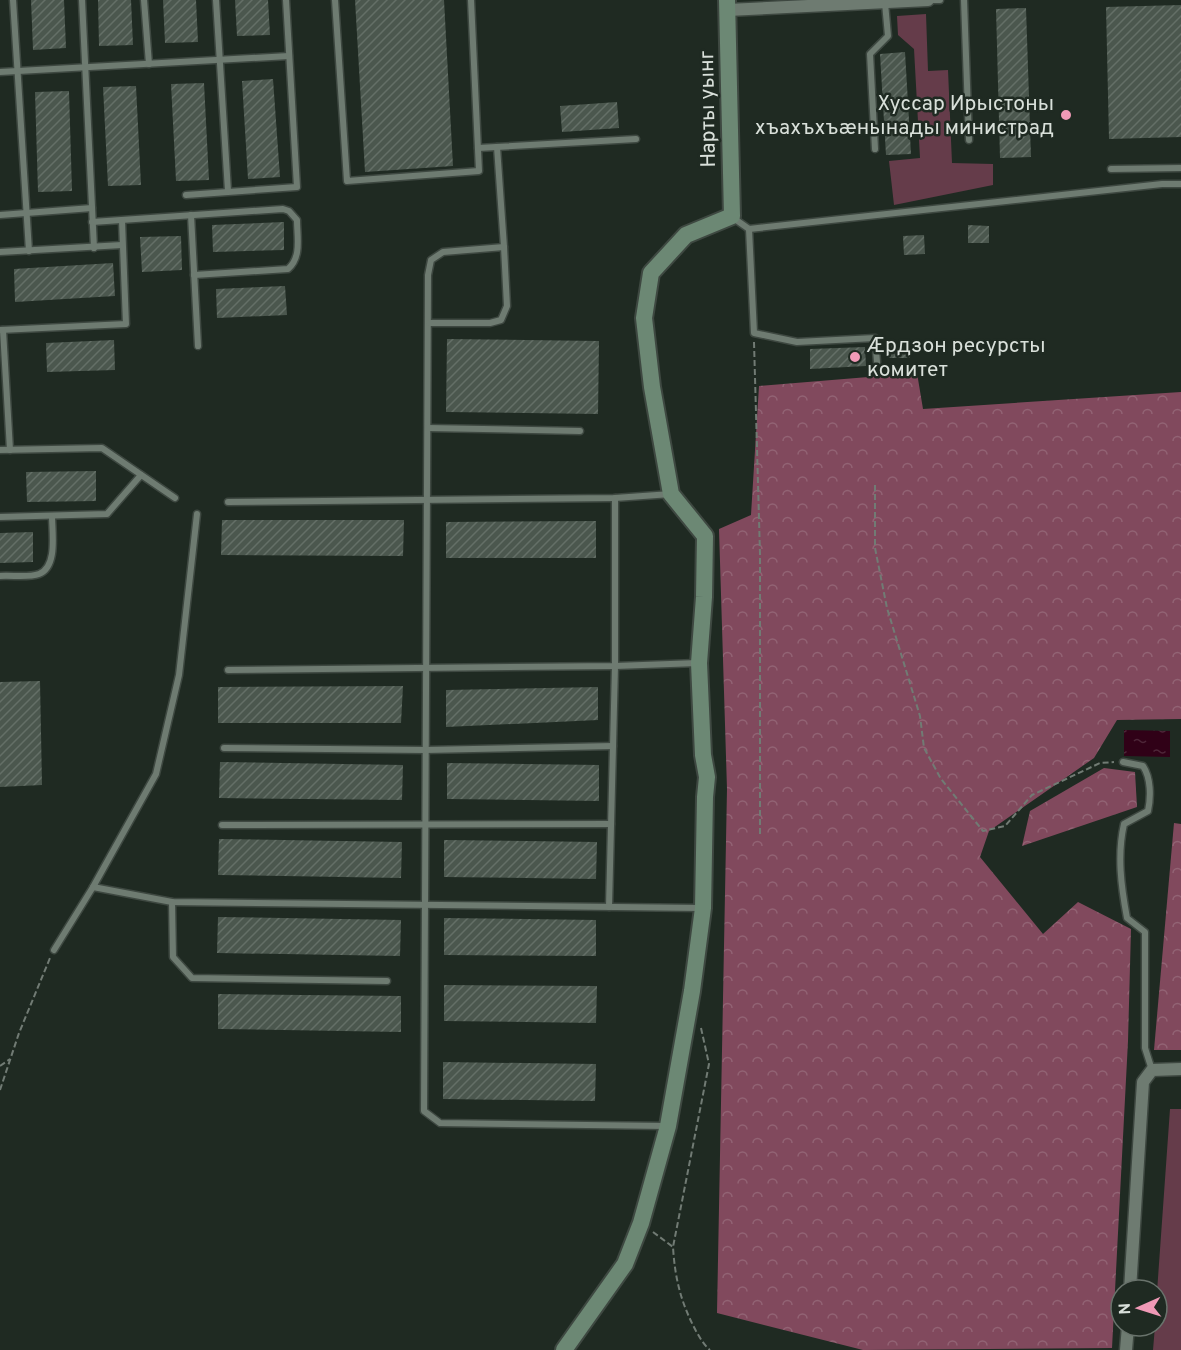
<svg xmlns="http://www.w3.org/2000/svg" width="1181" height="1350" font-family="Overpass,sans-serif">
<style>
.grass{fill:#653c4a}
.forest{fill:url(#forest-crowns)}
.water{fill:url(#water-ripples)}
.building{fill:url(#building-hatch)}
.lines{fill:none;stroke-linecap:round;stroke-linejoin:round}
.lane-casing{stroke:#3e4841;stroke-width:9}
.street-casing{stroke:#3e4841;stroke-width:15}
.secondary-casing{stroke:#3e4841;stroke-width:20}
.path{stroke:#717b74;stroke-width:2;stroke-dasharray:6 3;stroke-linecap:butt}
.lane{stroke:#6e7b71;stroke-width:6}
.street{stroke:#6e7b71;stroke-width:12}
.secondary{stroke:#6c8874;stroke-width:16}
.poi-dot{fill:#f09ab7;stroke:#1f2a22;stroke-width:2}
.labels{text-anchor:middle;stroke-width:5;stroke-linejoin:round;paint-order:stroke}
.poi-label{font-size:21px;fill:#d9e0da;stroke:#1f2a22;text-anchor:end}
.street-label{font-size:21px;fill:#d9e0da;stroke:#1f2a22}
</style>
<defs>
<pattern id="forest-crowns" width="20" height="18" patternUnits="userSpaceOnUse" patternTransform="scale(1.5)"><rect width="20" height="18" fill="#81495d"/><path d="M2 6a3 3 0 1 1 6 0M12 15a3 3 0 1 1 6 0" fill="none" stroke="#926374"/></pattern>
<pattern id="water-ripples" width="26" height="14" patternUnits="userSpaceOnUse" patternTransform="scale(1.5)"><rect width="26" height="14" fill="#300117"/><path d="M2 4q2-2 4 0t4 0M15 11q2-2 4 0t4 0" fill="none" stroke="#4d2638"/></pattern>
<pattern id="building-hatch" width="6" height="6" patternUnits="userSpaceOnUse" patternTransform="scale(1.5)"><rect width="6" height="6" fill="#4b574e"/><path d="M-1 1l2-2M0 6l6-6M5 7l2-2" fill="none" stroke="#646f67"/></pattern>
</defs>
<rect width="100%" height="100%" fill="#1f2a22"/>
<!-- grass -->
<g class="grass">
<path d="M926,14l2,57 20,-1 4,93 41,1v21l-99,20 -5,-44 31,-3 -6,-109 -16,-14 -1,-19z"/>
<path d="M1170,1109h11v241h-28l2,-24h2v-34z"/>
</g>
<!-- forest -->
<g class="forest">
<path d="M917,373l6,36 258,-17v327l-64,1 -23,38 -105,73 -9,26 63,77 35,-32 53,27 -3,112 -16,307 -249,2 -146,-37 10,-524 -8,-260 32,-14 8,-129z"/>
<path d="M1104,768l31,4 2,35 -115,39 8,-35z"/>
<path d="M1174,823l7,1v226h-27z"/>
</g>
<!-- water -->
<path class="water" d="M1124,730l46,1v26l-46,-1z"/>
<!-- building -->
<g class="building">
<path d="M31,0h33l2,48 -33,2z"/>
<path d="M98,0h33l2,45 -34,1z"/>
<path d="M163,0h33l2,42 -33,1z"/>
<path d="M235,0h33l2,35 -33,1z"/>
<path d="M355,0h89l9,166 -88,6z"/>
<path d="M1181,5v132l-72,2 -3,-132z"/>
<path d="M1026,8l5,149 -31,1 -4,-149z"/>
<path d="M905,52l6,102 -25,1 -6,-101z"/>
<path d="M273,79l7,98 -32,2 -6,-98z"/>
<path d="M204,83l5,97 -33,1 -5,-97z"/>
<path d="M136,86l5,99 -33,1 -5,-99z"/>
<path d="M69,91l3,100 -34,1 -3,-100z"/>
<path d="M617,102l2,26 -57,4 -2,-26z"/>
<path d="M284,222v28l-71,2 -1,-27z"/>
<path d="M968,225l21,1v17h-21z"/>
<path d="M924,235l1,19 -21,1 -1,-19z"/>
<path d="M181,236l1,34 -40,2 -2,-35z"/>
<path d="M113,263l2,33 -100,6 -1,-33z"/>
<path d="M285,286l2,29 -70,3 -1,-29z"/>
<path d="M447,339l152,2 -1,73 -152,-2z"/>
<path d="M114,340l1,30 -68,2 -1,-29z"/>
<path d="M887,345h22l1,13h-23z"/>
<path d="M865,347l1,19 -56,3v-20z"/>
<path d="M96,471v30l-69,1 -1,-30z"/>
<path d="M222,520h182l-1,36 -182,-1z"/>
<path d="M596,521v37h-150v-36z"/>
<path d="M33,532v30l-33,1v-30z"/>
<path d="M40,681l2,104 -42,2v-105z"/>
<path d="M403,686l-2,37h-183v-36z"/>
<path d="M598,687v33l-152,7v-37z"/>
<path d="M220,762l183,3 -1,35 -183,-2z"/>
<path d="M447,763l152,2v36l-152,-2z"/>
<path d="M219,839l183,3 -1,36 -183,-3z"/>
<path d="M444,840l153,2 -1,37 -152,-2z"/>
<path d="M218,917l183,3 -1,36 -183,-3z"/>
<path d="M444,918l152,2v36l-152,-1z"/>
<path d="M444,985l153,1 -1,37 -152,-2z"/>
<path d="M218,994l183,2v36l-183,-3z"/>
<path d="M443,1062l153,2 -1,37 -152,-2z"/>
</g>
<g class="lines">
<!-- lane casing -->
<g class="lane-casing">
<g id="lane">
<path d="M13,0l16,251"/>
<path d="M82,0l12,248"/>
<path d="M144,0l5,64"/>
<path d="M216,0l12,191"/>
<path d="M335,0l12,181 132,-10 -8,-171"/>
<path d="M928,0h12"/>
<path d="M964,0l5,140"/>
<path d="M0,72l289,-16"/>
<path d="M497,147l7,100 -61,5 -12,8 -3,15 -4,836 16,12 227,3"/>
<path d="M478,148l158,-9"/>
<path d="M875,149l-5,-95 18,-18 -3,-33"/>
<path d="M1111,169l70,-1"/>
<path d="M186,195l111,-8 -11,-187"/>
<path d="M0,215l92,-7"/>
<path d="M191,215l7,131"/>
<path d="M732,217l17,12 413,-45h19"/>
<path d="M92,222l191,-13 6,2 8,9c0,17 5,37 -9,49l-94,6"/>
<path d="M749,229l5,104 43,9 78,-4 2,24"/>
<path d="M0,252l122,-7"/>
<path d="M429,323h61l11,-3 6,-14 -3,-59"/>
<path d="M0,330l126,-6 -4,-103"/>
<path d="M3,330l7,120"/>
<path d="M428,428l152,3"/>
<path d="M0,450l102,-2 73,50"/>
<path d="M228,502l387,-4 56,-4"/>
<path d="M0,517l107,-3 34,-39"/>
<path d="M0,576c12,-1 28,2 39,-2 19,-7 13,-42 13,-58"/>
<path d="M228,670l387,-4 83,-3"/>
<path d="M224,748l201,2 188,-4"/>
<path d="M1123,762l20,4c8,12 8,31 5,45l-24,13c-7,31 -3,62 3,94l18,14v116l7,22"/>
<path d="M222,825l389,-1"/>
<path d="M93,887l63,-113 23,-99 18,-161"/>
<path d="M172,902l1,55 19,21 195,3"/>
<path d="M609,907l6,-241v-168"/>
<path d="M54,950l39,-63 79,15 529,6"/>
</g>
</g>
<!-- street casing -->
<g class="street-casing">
<g id="street">
<path d="M728,10l200,-10"/>
<path d="M1130,1290l13,-208 9,-12 29,-1"/>
<path d="M1126,1350l2,-24"/>
</g>
</g>
<!-- secondary casing -->
<g class="secondary-casing">
<path id="secondary" d="M564,1350l61,-86 16,-41 27,-97 24,-135 11,-83 2,-111 2,-20 -4,-22 -4,-92 5,-66 1,-61 -34,-42 -19,-107 -8,-69 7,-45 35,-38 46,-19 -5,-216"/>
</g>
<!-- path -->
<g class="path">
<path d="M754,342l6,212v280"/>
<path d="M875,485v63l12,60 33,108 4,32 17,31 42,52 22,-5 27,-31 68,-32 14,-1"/>
<path d="M701,1028l8,36 -36,183c2,32 8,56 23,84 4,7 8,14 14,19"/>
<path d="M0,1066l10,-7"/>
<path d="M0,1090l19,-57 31,-75"/>
<path d="M653,1232l20,15"/>
</g>
<!-- lane -->
<use href="#lane" class="lane"/>
<!-- street -->
<use href="#street" class="street"/>
<!-- secondary -->
<use href="#secondary" class="secondary"/>
</g>
<!-- markers -->
<g class="poi-dot">
<circle cx="1066" cy="115" r="6"/>
<circle cx="855" cy="357" r="6"/>
</g>
<g class="labels">
<!-- poi labels -->
<g class="poi-label">
<text x="1054" y="110">Хуссар Ирыстоны<tspan x="1054" dy="24">хъахъхъæнынады министрад</tspan></text>
<text x="867" y="352" text-anchor="start">Æрдзон ресурсты<tspan x="867" dy="24">комитет</tspan></text>
</g>
<!-- street labels -->
<g class="street-label">
<text transform="translate(707 109) rotate(-91)" y="7">Нарты уынг</text>
</g>
</g>
<!-- north arrow -->
<g transform="translate(1139 1308) rotate(267)"><circle r="28" fill="#1f2a22" stroke="#69736c" stroke-width="1.5"/>
<path d="M0-4.5L10 22L0 15L-10 22Z" fill="#f09ab7"/>
<text y="-9" font-size="16" font-weight="bold" text-anchor="middle" fill="#d9e0da">N</text>
</g>
</svg>
